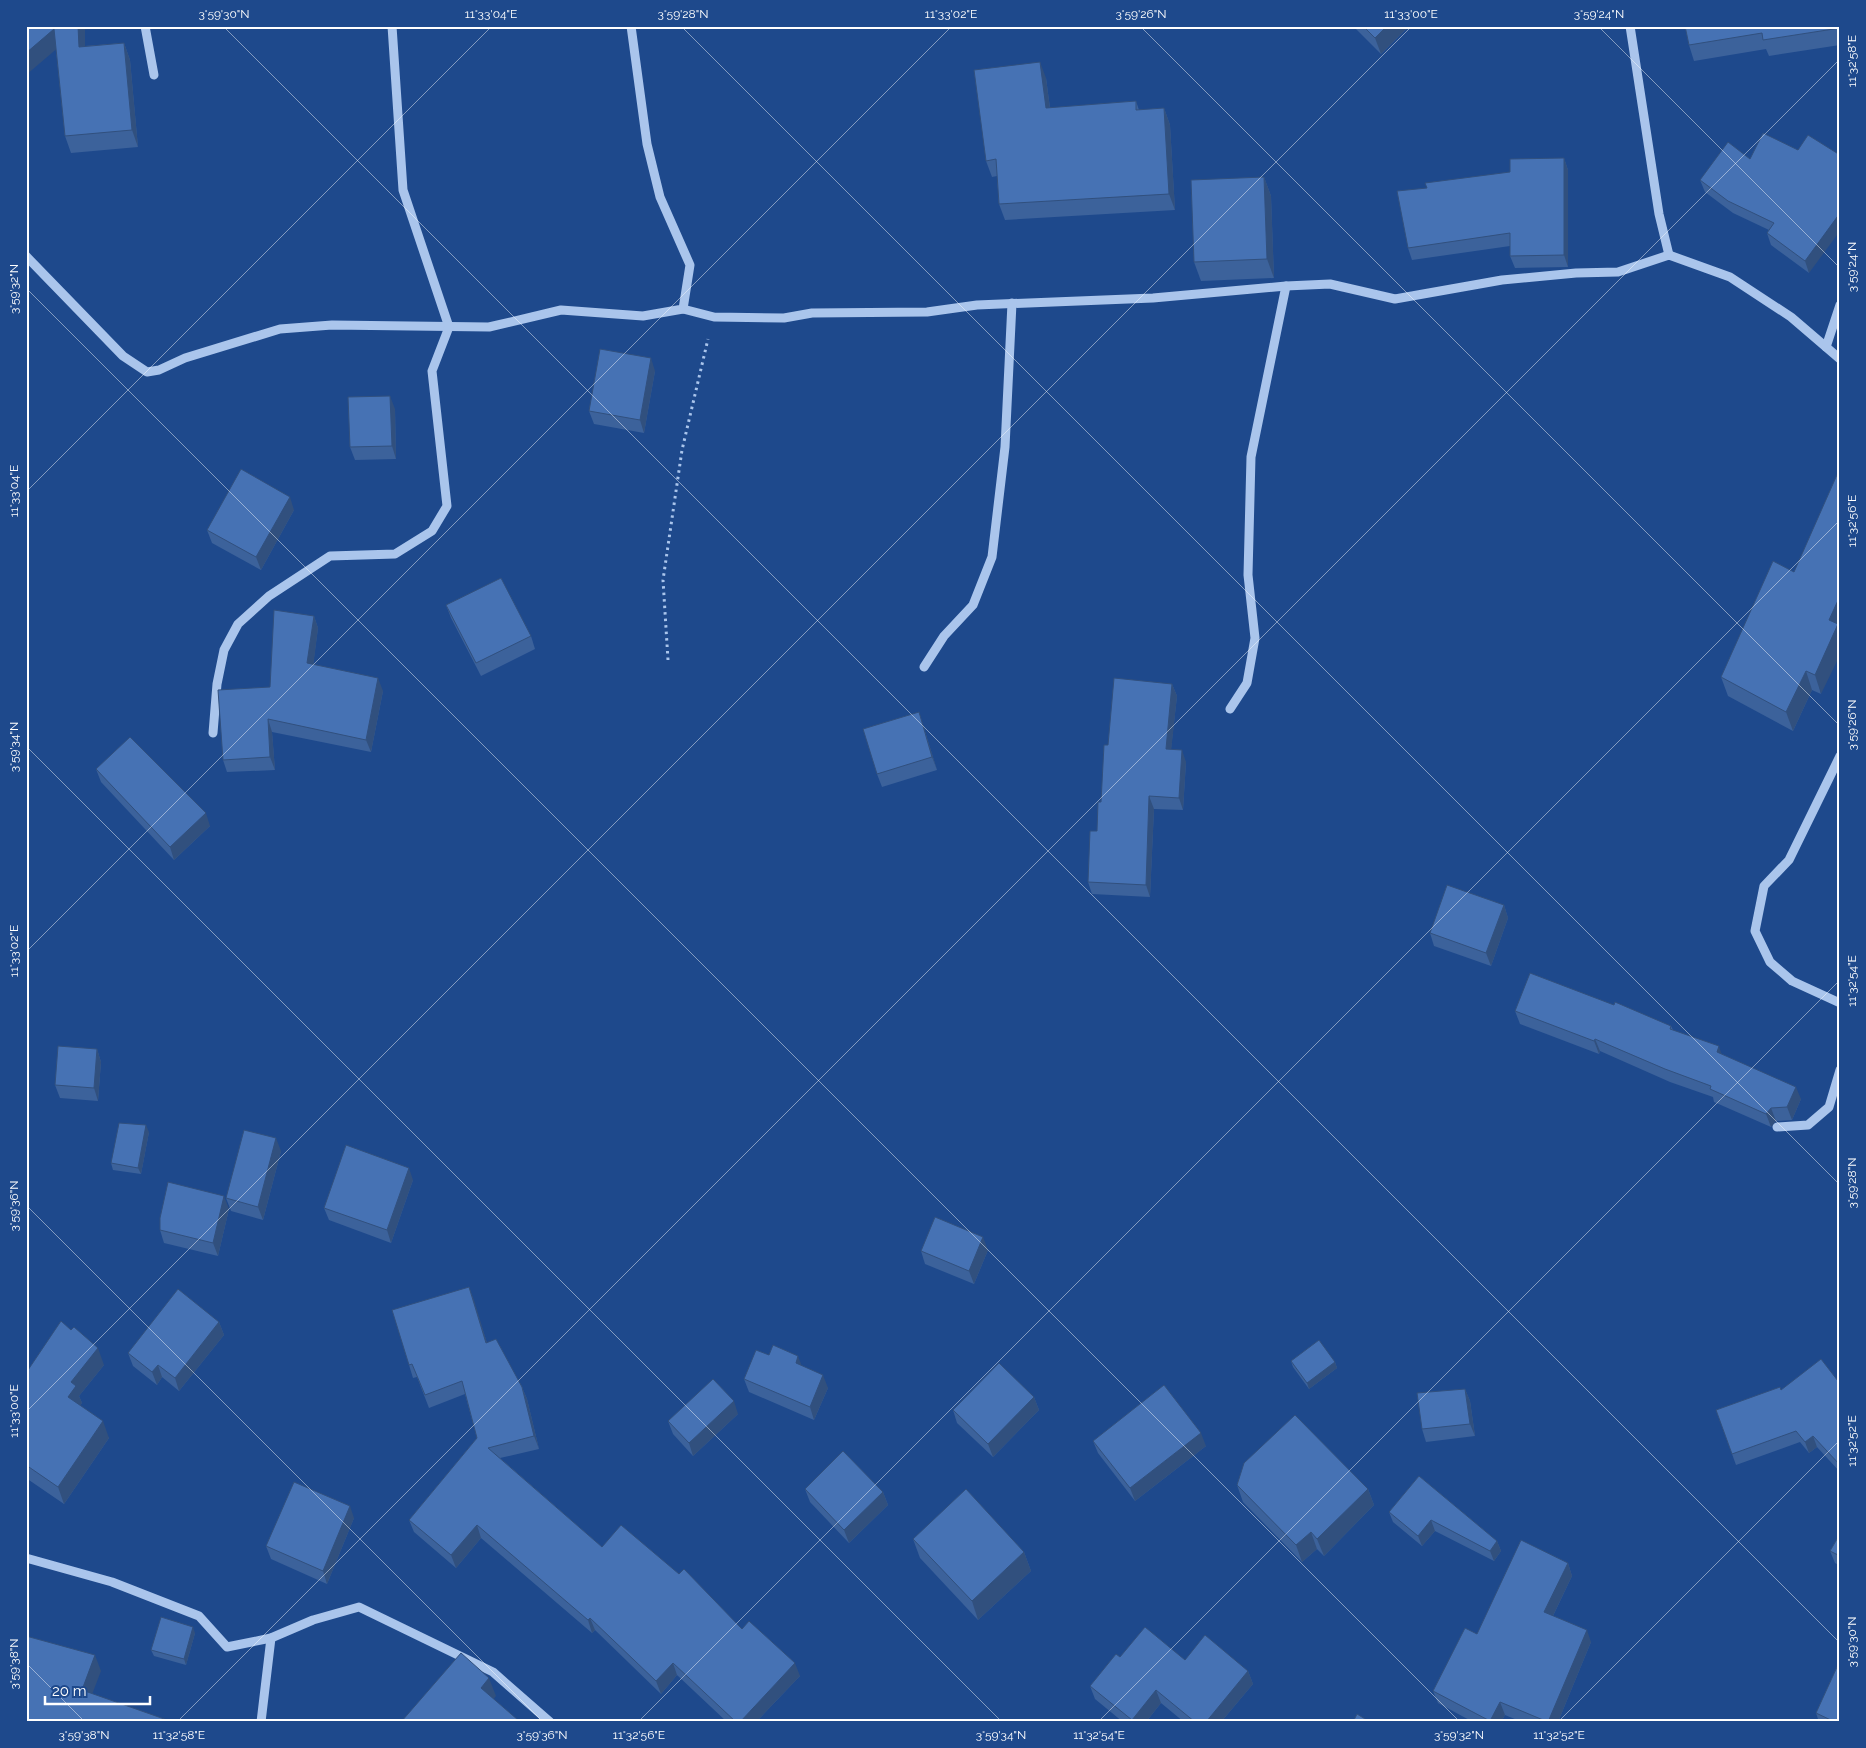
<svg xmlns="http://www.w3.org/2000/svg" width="1866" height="1748" font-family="Raleway,sans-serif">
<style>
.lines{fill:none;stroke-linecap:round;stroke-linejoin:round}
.path{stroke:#aac5ec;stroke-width:3;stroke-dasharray:2.5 4;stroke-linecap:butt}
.minor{stroke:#aac5ec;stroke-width:9}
.wall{fill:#3c629b}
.shaded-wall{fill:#31507e}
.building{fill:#4672b4;stroke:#31507e}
.ticks{fill:none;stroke:#fff;stroke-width:1;stroke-opacity:0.45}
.neatline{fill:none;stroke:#fff;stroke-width:2}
.ticks-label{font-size:12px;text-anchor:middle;fill:#fff}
</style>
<rect width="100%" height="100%" fill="#1e498c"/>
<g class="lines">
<!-- path -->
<path class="path" d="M668,660l-5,-80 19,-130 26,-111"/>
<!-- minor -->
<g class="minor">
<path d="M145,26l9,49"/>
<path d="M1630,26l29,188 10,41"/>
<path d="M26,256l97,100 24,16 12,-2 26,-12 95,-29 52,-4 157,2 72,-17 82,6 40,-7 7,-44 -30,-68 -13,-53 -16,-118"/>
<path d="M683,309l31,8 70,1 28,-5 115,-1 50,-7 176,-7 133,-12 44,-2 65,15 107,-19 74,-7 42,-1 51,-17 61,22 61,40 49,42"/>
<path d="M1826,347l14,-42"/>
<path d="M924,667l20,-31 29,-31 19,-48 13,-110 7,-144"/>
<path d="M1230,709l17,-26 8,-45 -7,-63 3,-118 35,-171"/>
<path d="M213,733l4,-49 7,-34 14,-26 31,-28 61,-40 65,-2 37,-23 15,-25 -15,-135 17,-44 -46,-137 -11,-164"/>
<path d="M1840,756l-51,104 -25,26 -9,45 15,31 22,19 48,22"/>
<path d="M1777,1127l31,-2 21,-18 11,-37"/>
<path d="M26,1558l86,24 87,34 28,31 44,-9 42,-18 46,-13 134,65 57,50"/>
<path d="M261,1722l10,-84"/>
</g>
</g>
<!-- wall -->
<g class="wall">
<path d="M26,26l59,20 39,-3 6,17 8,87 -67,6 -6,-17 -9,-87z"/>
<path d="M1354,26h55l-28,28 -26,-26z"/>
<path d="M1685,26h155v19l-71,11 -3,-7 -72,12 -5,-16z"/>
<path d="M1046,78l4,30 86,-7 3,9 25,-2 6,17 5,85 -170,10 -6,-16 -2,-28 -5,1 -6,-16z"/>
<path d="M1798,150l11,123 -38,-28 -4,-12 2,-3 -36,-17 -28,-21 -5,-12 50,-21z"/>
<path d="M1564,158l4,12v97l-53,1 -5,-12v-10l-98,14 -4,-12 19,-60 83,-16z"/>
<path d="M1264,177l7,19 3,82 -73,3 -7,-19z"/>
<path d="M655,371l-11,62 -50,-9 -5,-13z"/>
<path d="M395,409l1,50 -41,1 -5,-13z"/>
<path d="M294,510l-33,60 -49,-27 -5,-13z"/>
<path d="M1794,572l27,122 -9,-4 -19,41 -65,-35 -7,-19z"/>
<path d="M446,605l85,31 4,13 -54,27 -30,-58z"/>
<path d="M314,616l4,12 -5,37 70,26 -12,61 -99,-20 3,38 -48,2 -4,-12 47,-73z"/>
<path d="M1172,684l5,12 -6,53 15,13 -3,48 -29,-1 -4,88 -58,-3 -4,-12 9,-51 11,-86z"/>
<path d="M923,725l14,45 -55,17 -5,-13z"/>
<path d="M96,769l114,57 -36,34 -73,-78z"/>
<path d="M1504,905l4,13 -17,48 -57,-20 -4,-13z"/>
<path d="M1515,1011l156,15 2,4 49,24 79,45 -9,21 -16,1 -5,6 -57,-25 -1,-5 -43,-15 -70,-31 -1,3 -79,-30z"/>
<path d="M97,1049l4,13 -3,39 -38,-3 -5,-13z"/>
<path d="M149,1132l-8,42 -28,-4 -2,-7z"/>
<path d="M281,1151l-18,69 -32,-9 -5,-13z"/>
<path d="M413,1180l-22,63 -62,-23 -5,-12z"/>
<path d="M229,1209l-11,47 -54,-13 -4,-13z"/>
<path d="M988,1250l-14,34 -49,-20 -4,-13z"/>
<path d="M469,1287l18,56 35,44 5,12 12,50 -39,9 102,89 140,82 58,47 -44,46h-29l-50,-47 -16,19 -66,-64 -3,3 -111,-95 -25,30 -42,-36 -5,-12 68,-82 -12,-44 -36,14 -12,-31 -4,1 -4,-13z"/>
<path d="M219,1322l5,13 -45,56 -17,-14 -5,8 -24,-19 -5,-13z"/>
<path d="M769,1355l33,11 26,22 -14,32 -65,-28 -5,-13z"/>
<path d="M1291,1361l44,1 2,6 -28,21 -16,-22z"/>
<path d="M104,1365l-25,31 3,7 -2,2 29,33 -45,66 -38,-26v-105z"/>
<path d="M1838,1381h2v91l-23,-25 -8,6 -9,-11 -64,23 -20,-55 65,-20z"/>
<path d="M1465,1389l5,12 5,35 -49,6 -4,-13z"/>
<path d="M1034,1397l5,13 -46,47 -36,-34 -4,-13z"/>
<path d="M738,1414l-45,42 -20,-22 -5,-13z"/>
<path d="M1093,1441l113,5 -71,55 -37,-48z"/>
<path d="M1419,1476l78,65 4,10 -7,10 -59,-30 -13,15 -29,-24 -4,-10z"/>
<path d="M1237,1485l131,4 6,16 -50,51 -7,-7 -15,13 -59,-60z"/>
<path d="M805,1489l78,3 5,13 -39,38 -39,-41z"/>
<path d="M354,1518l-27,66 -56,-25 -5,-13z"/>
<path d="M1840,1534v32l-5,-3 -5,-12z"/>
<path d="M913,1539l111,13 7,19 -53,49 -58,-62z"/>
<path d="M1568,1563l4,13 -19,40 38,26 -33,80h-36l-17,-7 -4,7h-28l-35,-19 -5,-12 44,-57z"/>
<path d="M195,1633l-9,32 -32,-9 -3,-6z"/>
<path d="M1120,1657l65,3 63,11 5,13 -32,38h-37l-23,-19 -15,19h-23l-28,-23 -5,-13z"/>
<path d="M1837,1667l3,55h-21l-3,-9z"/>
</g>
<!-- shaded-wall -->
<g class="shaded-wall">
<path d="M78,26h7v38l-6,-17z"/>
<path d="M1387,26h22l-28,28 -6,-16z"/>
<path d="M54,29l6,17 -34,29v-22z"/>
<path d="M124,43l6,17 8,87 -6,-17z"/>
<path d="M1040,62l6,16 6,46 -6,-16z"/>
<path d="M1164,108l6,17 5,85 -6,-16z"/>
<path d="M1564,158l4,12v97l-4,-12z"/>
<path d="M1264,177l7,19 3,82 -7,-19z"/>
<path d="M1840,213v18l-31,42 -4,-12z"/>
<path d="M651,358l4,13 -11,62 -4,-13z"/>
<path d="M390,396l5,13 1,50 -4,-13z"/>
<path d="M290,497l4,13 -33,60 -5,-13z"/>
<path d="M1840,596v59l-19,39 -6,-19 14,-55z"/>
<path d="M314,616l4,12 -6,48 -5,-13z"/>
<path d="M1806,671l6,19 -19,41 -7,-19z"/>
<path d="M378,678l5,13 -12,61 -5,-12z"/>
<path d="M1172,684l5,12 -7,65 -4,-12z"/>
<path d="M919,712l4,13 14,45 -5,-13z"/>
<path d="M268,719l4,13 3,38 -5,-13z"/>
<path d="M1182,750l4,12 -3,48 -4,-12z"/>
<path d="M1149,796l5,13 -4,88 -4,-12z"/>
<path d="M206,813l4,13 -36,34 -4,-13z"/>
<path d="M1504,905l4,13 -17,48 -5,-13z"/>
<path d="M1595,1039l5,12 -1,3 -5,-13z"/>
<path d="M1719,1046l4,13 -6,-7z"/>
<path d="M97,1049l4,13 -3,39 -4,-13z"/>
<path d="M1796,1087l5,12 -9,21 -5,-13z"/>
<path d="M1771,1108l5,13 -5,6 -5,-13z"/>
<path d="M146,1125l3,7 -8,42 -3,-6z"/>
<path d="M276,1138l5,13 -18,69 -5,-13z"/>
<path d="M409,1168l4,12 -22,63 -4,-13z"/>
<path d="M224,1196l5,13 -11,47 -5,-13z"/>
<path d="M983,1237l5,13 -14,34 -5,-13z"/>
<path d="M469,1287l5,13 17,56 -5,-13z"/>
<path d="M219,1322l5,13 -45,56 -4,-13z"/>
<path d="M98,1348l6,17 -25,31 3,7 -8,11 -6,-17 3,-15z"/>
<path d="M798,1356l5,13 -7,-6z"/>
<path d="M1335,1362l2,6 -28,21 -2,-6z"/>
<path d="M158,1365l4,12 -5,8 -5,-13z"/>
<path d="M823,1375l5,13 -14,32 -4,-13z"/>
<path d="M522,1387l5,12 12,50 -5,-13z"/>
<path d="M1465,1389l5,12 5,35 -5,-12z"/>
<path d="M1034,1397l5,13 -46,47 -5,-13z"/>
<path d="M734,1401l4,13 -45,42 -4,-13z"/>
<path d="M103,1421l6,17 -45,66 -6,-17z"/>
<path d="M1201,1433l5,13 -71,55 -5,-13z"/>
<path d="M1813,1436l4,11 -8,6 -4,-11z"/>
<path d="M1368,1489l6,16 -50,51 -7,-17z"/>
<path d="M883,1492l5,13 -39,38 -5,-13z"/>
<path d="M350,1506l4,12 -27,66 -4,-13z"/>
<path d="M1431,1520l4,11 -13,15 -4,-10z"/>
<path d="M477,1525l4,13 -25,30 -5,-13z"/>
<path d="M1311,1532l6,17 -15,13 -6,-17z"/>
<path d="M1497,1541l4,10 -7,10 -4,-10z"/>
<path d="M1024,1552l7,19 -53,49 -6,-19z"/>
<path d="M1568,1563l4,13 -23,48 -5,-12z"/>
<path d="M590,1618l5,12 -3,3 -4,-13z"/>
<path d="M193,1627l2,6 -9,32 -2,-6z"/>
<path d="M1587,1630l4,12 -33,80h-10z"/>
<path d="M95,1655l6,16 -13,34 -6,-15z"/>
<path d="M673,1663l4,12 -16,19 -5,-13z"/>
<path d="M795,1663l5,13 -44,46h-16z"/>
<path d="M1248,1671l5,13 -32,38h-15z"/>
<path d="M489,1678l7,18 -9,11 -6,-19z"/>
<path d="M1156,1690l5,13 -15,19h-13l-1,-2z"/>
<path d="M1500,1702l5,13 -4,7h-10l-1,-1z"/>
</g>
<!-- building -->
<g class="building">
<path d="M26,26h52l1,21 45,-4 8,87 -67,6 -11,-107 -28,24z"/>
<path d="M1363,26h24l-12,12z"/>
<path d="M1685,26h155v2l-77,12 -1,-7 -73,12z"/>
<path d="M1040,62l6,46 90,-7v9l28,-2 5,86 -170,10 -3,-45 -10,2 -12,-91z"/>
<path d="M1763,133l35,17 10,-15 32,20v58l-35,48 -38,-28 7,-10 -46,-22 -28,-21 28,-38 22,17z"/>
<path d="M1564,158v97l-54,1v-23l-102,15 -11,-57 30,-3 -2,-5 85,-11v-13z"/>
<path d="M1264,177l3,82 -73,3 -3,-82z"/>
<path d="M600,349l51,9 -11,62 -51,-9z"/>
<path d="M390,396l2,50 -42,1 -2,-50z"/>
<path d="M1840,468v128l-11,24 9,4 -23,51 -9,-4 -20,41 -65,-35 52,-116 21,11z"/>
<path d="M241,469l49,28 -34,60 -49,-27z"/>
<path d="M501,578l30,58 -55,27 -30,-58z"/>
<path d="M274,610l40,6 -7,47 71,15 -12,62 -98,-21 2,38 -47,3 -5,-70 52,-3z"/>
<path d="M1114,678l58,6 -6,65 16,1 -3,48 -30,-2 -3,89 -58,-3 2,-51h7l1,-29h3l3,-57h4z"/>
<path d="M919,712l13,45 -55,17 -14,-45z"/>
<path d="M130,737l76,76 -36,34 -74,-78z"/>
<path d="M1447,885l57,20 -18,48 -56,-20z"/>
<path d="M1530,973l84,32 1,-3 56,24 -1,3 49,17 -2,6 79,35 -9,20 -16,1 -5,6 -56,-25 1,-3 -46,-17 -70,-30 -1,2 -79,-30z"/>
<path d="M58,1046l39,3 -3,39 -39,-3z"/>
<path d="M119,1123l27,2 -8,43 -27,-5z"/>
<path d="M244,1130l32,8 -18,69 -32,-9z"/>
<path d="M346,1145l63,23 -22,62 -63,-22z"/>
<path d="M168,1182l56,14 -11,47 -53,-13v-12z"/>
<path d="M935,1217l48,20 -14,34 -48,-20z"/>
<path d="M469,1287l17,56 10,-4 26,48 12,49 -46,12 114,99 19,-22 58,49 5,-5 58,60 7,-8 46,42 -55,59h-4l-63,-59 -17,18 -66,-63 -2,2 -111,-95 -26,30 -42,-35 68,-82 -15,-57 -37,14 -13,-31 -3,1 -17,-55z"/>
<path d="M178,1289l41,33 -44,56 -17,-13 -6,7 -24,-19z"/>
<path d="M61,1321l10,9 3,-3 24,21 -27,34 5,4 -8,11 35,24 -45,66 -32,-22v-92z"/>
<path d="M1319,1340l16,22 -28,21 -16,-22z"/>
<path d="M773,1345l25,11 -2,7 27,12 -13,32 -66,-28 12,-29 13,5z"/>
<path d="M1821,1359l17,22h2v84l-27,-29 -8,6 -9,-11 -64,23 -16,-44 64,-23 1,3z"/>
<path d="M999,1363l35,34 -46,47 -35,-34z"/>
<path d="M713,1379l21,22 -45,42 -21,-22z"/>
<path d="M1164,1385l37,48 -71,55 -37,-47z"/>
<path d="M1465,1389l5,35 -48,5 -5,-36z"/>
<path d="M1295,1415l73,74 -51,50 -6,-7 -15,13 -59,-60 7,-22z"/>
<path d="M843,1451l40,41 -39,38 -39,-41z"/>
<path d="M1419,1476l78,65 -7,10 -59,-31 -13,16 -29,-24z"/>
<path d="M294,1482l56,24 -27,65 -57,-25z"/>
<path d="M966,1489l58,63 -52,49 -59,-62z"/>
<path d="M1840,1534v22l-10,-5z"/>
<path d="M1521,1540l47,23 -24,49 43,18 -39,92 -48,-20 -10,19 -57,-30 32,-63 12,6z"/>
<path d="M161,1617l32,10 -9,32 -33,-9z"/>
<path d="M1145,1627l40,33 20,-25 43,36 -42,51h-11l-39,-32 -24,30 -42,-34 26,-32 4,3z"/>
<path d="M26,1636l69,19 -13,35 88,31v1h-144z"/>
<path d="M1840,1647v75h-5l-19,-9 21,-46z"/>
<path d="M461,1653l28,25 -8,10 37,32 -2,2h-115z"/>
<path d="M1357,1714l13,8h-17z"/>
</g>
<!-- ticks -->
<path class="ticks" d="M223,26l1617,1617M681,26l1159,1159M1140,26l700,700M1598,26l242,242M26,32l6,-6M26,288l1434,1434M26,492l466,-466M26,746l976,976M26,952l926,-926M26,1205l517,517M26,1412l1386,-1386M26,1663l59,59M177,1722l1663,-1663M638,1722l1202,-1202M1098,1722l742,-742M1558,1722l282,-282"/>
<!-- border -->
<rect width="1866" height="1748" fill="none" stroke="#1e498c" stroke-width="55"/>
<!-- scale -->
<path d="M45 1696v8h105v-8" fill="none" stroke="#ffffff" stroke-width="2.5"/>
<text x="52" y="1696" font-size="15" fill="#ffffff" stroke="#1e498c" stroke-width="4" paint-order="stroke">20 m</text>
<rect x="28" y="28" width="1810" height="1692" class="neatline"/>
<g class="ticks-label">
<text x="224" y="18">3°59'30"N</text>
<text x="491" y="18">11°33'04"E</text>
<text x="683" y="18">3°59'28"N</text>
<text x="951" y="18">11°33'02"E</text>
<text x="1141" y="18">3°59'26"N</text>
<text x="1411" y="18">11°33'00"E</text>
<text x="1599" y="18">3°59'24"N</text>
<text transform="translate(1852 61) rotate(-90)" y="4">11°32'58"E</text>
<text transform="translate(1852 267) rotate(-90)" y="4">3°59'24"N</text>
<text transform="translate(14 289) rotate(-90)" y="4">3°59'32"N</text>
<text transform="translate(14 491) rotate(-90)" y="4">11°33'04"E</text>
<text transform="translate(1852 521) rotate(-90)" y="4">11°32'56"E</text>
<text transform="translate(1852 725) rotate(-90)" y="4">3°59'26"N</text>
<text transform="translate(14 747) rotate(-90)" y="4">3°59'34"N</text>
<text transform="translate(14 951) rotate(-90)" y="4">11°33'02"E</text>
<text transform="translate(1852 981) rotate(-90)" y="4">11°32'54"E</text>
<text transform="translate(1852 1183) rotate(-90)" y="4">3°59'28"N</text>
<text transform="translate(14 1206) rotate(-90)" y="4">3°59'36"N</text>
<text transform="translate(14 1411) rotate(-90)" y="4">11°33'00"E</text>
<text transform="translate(1852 1441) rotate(-90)" y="4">11°32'52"E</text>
<text transform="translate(1852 1642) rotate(-90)" y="4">3°59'30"N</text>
<text transform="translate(14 1664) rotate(-90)" y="4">3°59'38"N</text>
<text x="84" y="1739">3°59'38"N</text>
<text x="179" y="1739">11°32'58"E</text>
<text x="542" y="1739">3°59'36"N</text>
<text x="639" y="1739">11°32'56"E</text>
<text x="1001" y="1739">3°59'34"N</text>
<text x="1099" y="1739">11°32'54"E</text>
<text x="1459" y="1739">3°59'32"N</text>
<text x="1559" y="1739">11°32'52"E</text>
</g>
</svg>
